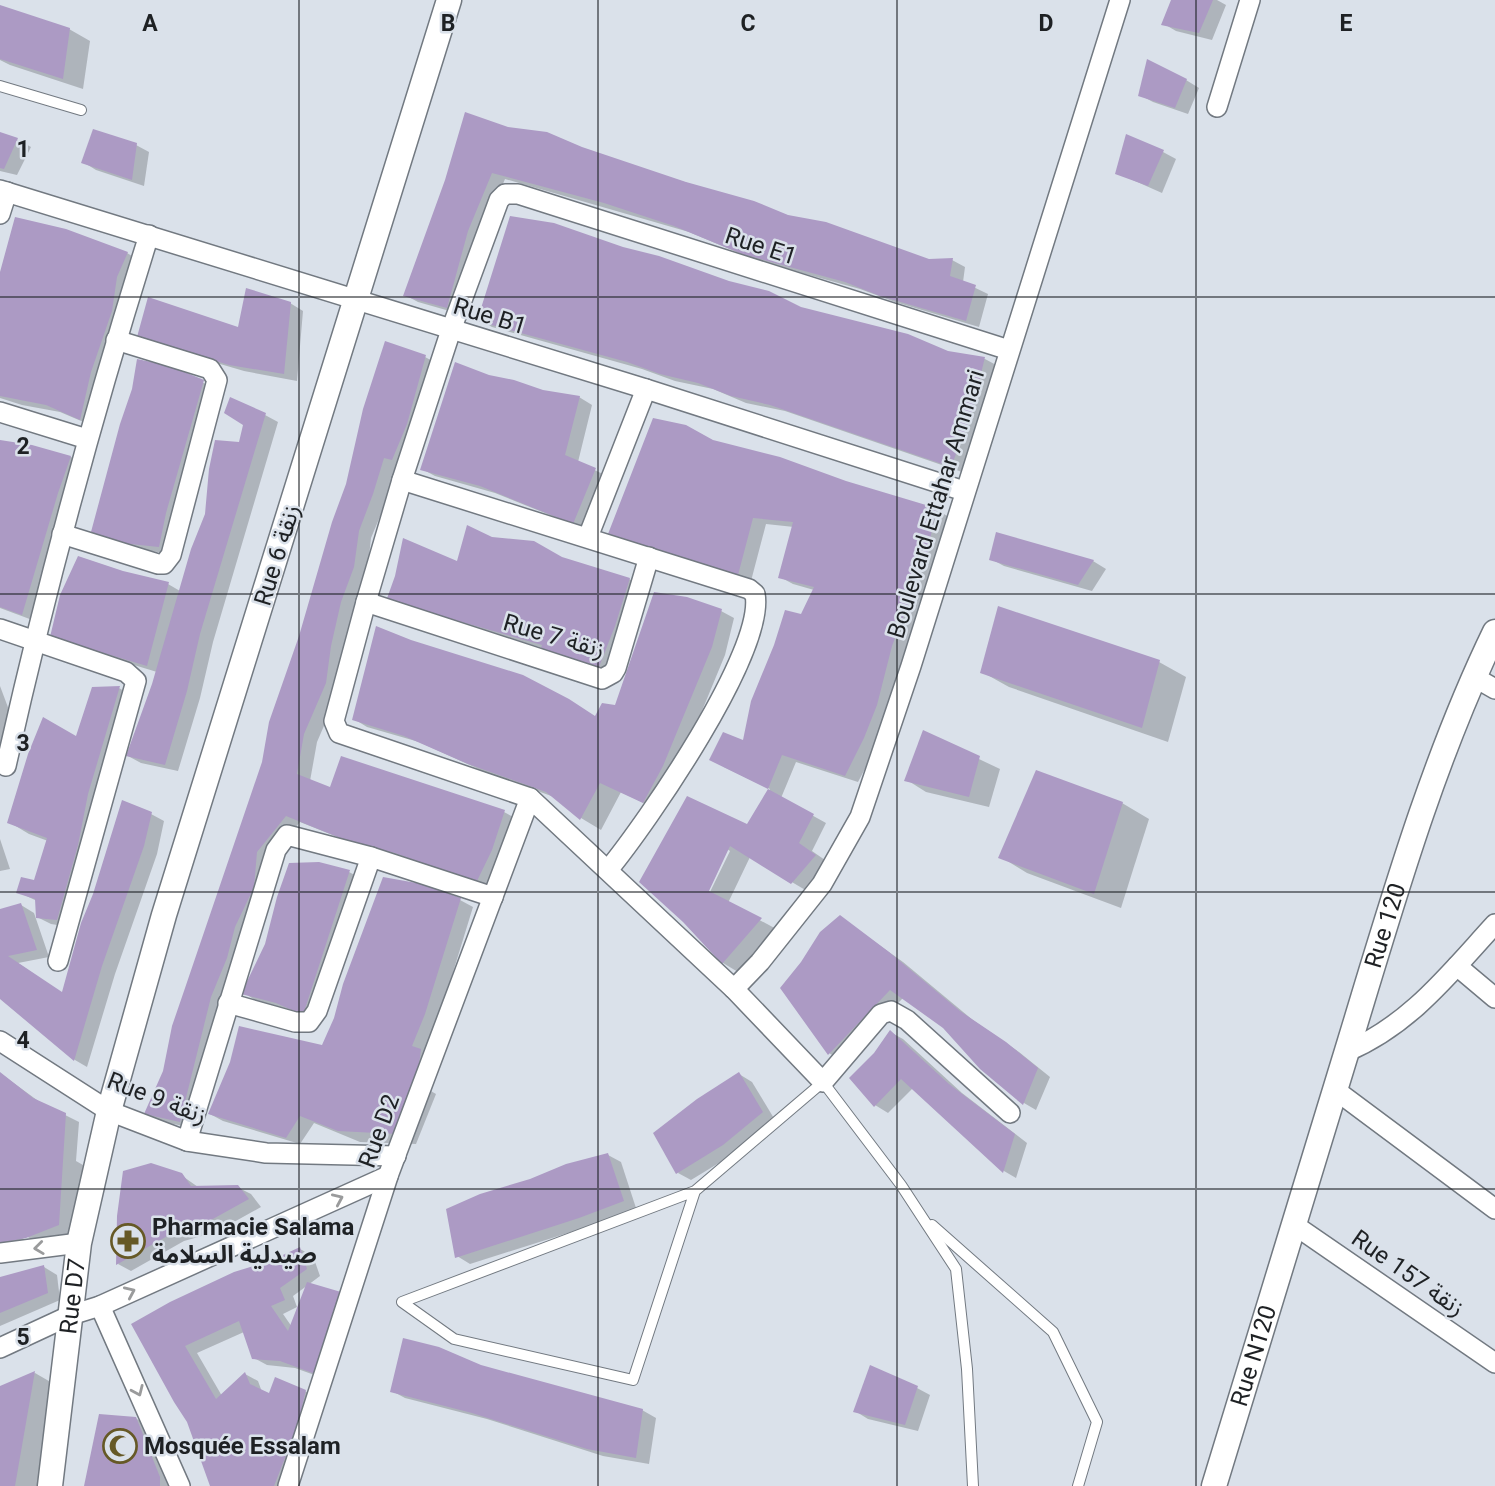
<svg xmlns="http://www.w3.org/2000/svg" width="1495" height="1486" font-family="Roboto,'Noto Sans Arabic',sans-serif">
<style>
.shadow{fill:#0003;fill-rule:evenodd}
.building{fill:#ac9ac4}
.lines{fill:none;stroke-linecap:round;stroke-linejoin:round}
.service-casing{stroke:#727981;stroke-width:12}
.minor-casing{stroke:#727981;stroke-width:22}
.tertiary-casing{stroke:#727981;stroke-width:27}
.service{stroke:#fff;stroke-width:10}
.minor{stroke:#fff;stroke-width:19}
.tertiary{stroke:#fff;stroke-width:24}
.oneway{stroke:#9a9b9c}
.grid{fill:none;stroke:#1e2124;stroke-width:2;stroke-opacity:0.55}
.labels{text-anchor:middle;stroke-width:5;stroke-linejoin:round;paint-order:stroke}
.street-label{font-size:24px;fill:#1e2124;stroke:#dae1ea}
.poi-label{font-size:24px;font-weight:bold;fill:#1e2124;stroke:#dae1ea;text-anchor:start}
.grid-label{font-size:23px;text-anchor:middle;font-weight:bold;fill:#1e2124;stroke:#dae1ea;stroke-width:5;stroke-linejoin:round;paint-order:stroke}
</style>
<rect width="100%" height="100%" fill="#dae1ea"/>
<!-- shadow -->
<g class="shadow">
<path d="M1173,0h44l9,5 -14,35 -36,-9 -12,-7z"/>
<path d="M0,10l69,19 21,12 -7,48 -73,-24 -10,-5z"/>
<path d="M1186,80l13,8 -11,26 -35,-12 -13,-7z"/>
<path d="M508,128l74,21 347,112 23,-1 13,7 -2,15 25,12 -9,33 -84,-25 -35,-13 -102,-28 -69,-29 -184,-53 -25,60 -20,75 -42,-12 -13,-7z"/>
<path d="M0,134l18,6 13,7 -14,28 -17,-4z"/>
<path d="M136,145l13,7 -5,34 -48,-16 -13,-8z"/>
<path d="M1163,152l13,7 -14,34 -45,-20z"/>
<path d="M127,253l20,12 -54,161 -33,-14 -38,-7 -22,-7v-121z"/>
<path d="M290,303l13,8 -6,70 -53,-10 -92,-27 88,-15z"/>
<path d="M801,309l146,44 38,6 13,7 -33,107 -180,-62 -39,-8 -33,-14 -38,-8 -33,-12 -150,-42 -13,-7z"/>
<path d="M425,357l13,7 -33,102 -8,-2 -11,38 -15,36 -4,37 -13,35 -10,44 -5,37 -22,51 -7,39 21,8 11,-31 162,54 13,7 -27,70 -120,-39 -70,-28 -30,37 -77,269 -34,-7 -13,-8 18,-41 100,-310 7,-39z"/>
<path d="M170,368l47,21 -45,165 -36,-5 -30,-10 -13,-8z"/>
<path d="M489,377l54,15 36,5 13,8 -14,57 31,15 -22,53 -92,-37 -60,-17 -13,-7z"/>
<path d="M265,415l13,7 -65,220 -13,56 -22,73 -37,-8 -13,-7 29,-84 -92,-28 57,-71 46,11 12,7 60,-148z"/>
<path d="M0,442l32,4 39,11 13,8 -49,156 -35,-13z"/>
<path d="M713,442l222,67 14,8 -72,229 -19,36 -62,-20 -15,36 45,25 -14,28 23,16 -23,27 -62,-37 -22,46 52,28 -37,44 -20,-12 -38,-42 -44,-40 106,-56 11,-14 12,-22 -46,-22 21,-25 67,-121 2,-31 -21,-6 -13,-7 14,-50 -28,-3 -15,57 -128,-41 -13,-7zM727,849l3,2 -20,41 -2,-2z"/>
<path d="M997,534l96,27 13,8 -14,22 -88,-25 -13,-7z"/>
<path d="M492,539l137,40 13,8 -31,92 -68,-31 -87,-25 -56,-12z"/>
<path d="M721,611l13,7 -9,37 -33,80 -36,74 -35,-17 -20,38 -20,-12 -27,-21 -71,-26 -64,-29 -52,-15 -13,-8 242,-1 20,-11z"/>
<path d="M1159,662l27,15 -18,65 -159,-55 -27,-15z"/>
<path d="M0,686l18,48 -18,10z"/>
<path d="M119,688l13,8 -34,159 -8,-1 -20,73 -19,-3 -14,-7v-16l-19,-9 17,-10 13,-41 -19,-7 -20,-12z"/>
<path d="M924,733l76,36 -11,38 -63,-15 -19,-12z"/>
<path d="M1122,803l27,16 -28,89 -94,-35 -26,-16z"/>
<path d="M151,814l13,7 -7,33 -42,120 -28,93 -12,-7 -75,-63v-86l21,-6 13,8 15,44 -31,6 45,31z"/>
<path d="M0,839l10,30 -10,2z"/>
<path d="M349,872l13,7 -45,142 -26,-11 -34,-9 -13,-8z"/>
<path d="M460,900l13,7 -35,114 -9,69 7,4 -20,50 -56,-2 -46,-19 -14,21 -77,-23 -13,-7 113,-67z"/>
<path d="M840,917l63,45 71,59 45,31 31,25 -14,33 -12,-7 -80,-76 -41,-29 -61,63 -13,-8z"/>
<path d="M890,1032l13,7 59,54 65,50 -11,35 -12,-7 -91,-83 -25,25 -13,-8v-51z"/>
<path d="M0,1073l41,30 38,19 -3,39 7,4 -4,71 -32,12 -28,-16 -2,3 18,10 -35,7z"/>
<path d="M739,1074l13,8 23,38 -38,32 -46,28 -13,-7z"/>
<path d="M608,1155l13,7 15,46 -43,17 -123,39 -13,-8z"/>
<path d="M181,1175l17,12h39l14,7 10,13 -45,25 -32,9 -53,30 -13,-7z"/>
<path d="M300,1249l13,7 7,20 -12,9 23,96 -36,-13 -28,-3 -13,-7 -10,-26 -47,21 25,43 23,-22 13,7 4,11 8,3 35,-4 13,8 -27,87h-79l-23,-65 -55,-97zM308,1285l-16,42 -9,-13 14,-7 -4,-11z"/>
<path d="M44,1267l13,8 3,25 -60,26v-47z"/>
<path d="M480,1367l162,43 14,8 -7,46 -46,-8 -116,-37 -82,-21 -13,-7z"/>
<path d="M35,1373l19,11 -17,102h-37v-98z"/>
<path d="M917,1388l13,7 -12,36 -50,-12 -13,-8z"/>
<path d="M135,1418l21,12 22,56h-92z"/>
</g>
<!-- building -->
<g class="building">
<path d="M1171,0h42l-14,33 -38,-8z"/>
<path d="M0,5l70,23 -7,51 -63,-20z"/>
<path d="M1147,59l40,20 -12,29 -37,-12z"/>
<path d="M465,112l43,15 39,5 35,15 104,35 68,19 34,14 38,7 103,37 24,-1 -3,18 26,9 -10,36 -86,-25 -35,-14 -103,-28 -68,-28 -70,-23 -112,-30 -24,58 -21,77 -44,-12 42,-116z"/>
<path d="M93,129l44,14 -5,37 -51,-17z"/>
<path d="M0,132l18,6 -14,31 -4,-1z"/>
<path d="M1126,134l38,16 -16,36 -33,-12z"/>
<path d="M510,216l44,7 69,24 36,9 70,25 40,10 32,16 107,27 40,17 37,6 -14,58 -20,52 -181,-62 -39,-9 -33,-13 -38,-9 -33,-12 -150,-41z"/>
<path d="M15,217l51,12 62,23 -11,25 -5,34 -21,61 -11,48 -34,-15 -46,-9v-124z"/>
<path d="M246,288l45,14 -7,72 -55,-9 -92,-28 11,-40 90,30z"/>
<path d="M385,341l41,14 -19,69 -15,36 -8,-2 -11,36 -14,37 -5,36 -13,35 -10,44 -5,37 -22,51 -7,40 33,13 11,-31 164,54 -13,40 -16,33 -81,-30 -40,-9 -69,-28 -29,36 -3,35 -19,40 -8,31 -16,39 -31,125 -36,-8 19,-43 9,-45 12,-35 78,-229 7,-40 30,-86 33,-114 14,-38 17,-75z"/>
<path d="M137,359l33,7 34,14 -38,133 -7,34 -38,-4 -30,-11 29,-108 12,-35z"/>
<path d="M455,362l34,13 25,5 29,10 37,6 -15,59 31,13 -23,56 -93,-38 -60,-16z"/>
<path d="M230,397l36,16 -66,221 -13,57 -22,74 -39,-9 26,-72 39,-135 14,-35 4,-45 6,-29 24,2 4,-17 -19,-12z"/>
<path d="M653,418l33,7 27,15 67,17 66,24 90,27 -8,43 -36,95 -15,59 -13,33 -19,38 -63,-21 -14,34 -59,-29 14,-28 20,8 8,-39 23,-56 11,-35 16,4 13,-27 -36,-9 15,-56 -40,-4 -15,57 -130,-41z"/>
<path d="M0,440l32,5 39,11 -13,37 -36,122 -22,-8z"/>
<path d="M467,525l25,12 42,4 28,16 68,21 -15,48 -18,46 -57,-20 2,-7 -101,-29 -56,-12 10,-28 8,-38 54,23z"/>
<path d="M996,532l98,28 -16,25 -89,-25z"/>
<path d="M78,556l45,15 46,11 -22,84 -97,-29 10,-42z"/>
<path d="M654,592l33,5 35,12 -10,38 -33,80 -16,39 -20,37 -43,-20 -20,37 -34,-28 -78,-28 -64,-28 -52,-16 24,-94 35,14 112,35 46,24 26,17 7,-13 13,2z"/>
<path d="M998,606l162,54 -18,68 -162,-55z"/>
<path d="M120,686l-32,108 -10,51 -21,75 -21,-2 -1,-19 -19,-6 5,-16 13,3 13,-42 -40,-15 21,-69 15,-37 33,19 16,-49z"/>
<path d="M923,730l57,26 -11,41 -65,-16z"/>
<path d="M1036,770l87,32 -29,92 -96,-36z"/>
<path d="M768,789l46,25 -15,29 17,12 -25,29 -61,-38 -21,45 53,27 -40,46 -39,-42 -44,-40 48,-86 60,28z"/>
<path d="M122,800l30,12 -8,34 -42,120 -28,95 -74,-62v-90l21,-6 16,47 -29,6 54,36 19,-69 12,-29z"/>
<path d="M319,862l31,8 -47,145 -27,-12 -35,-9 24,-50 12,-47 12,-34z"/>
<path d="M383,877l39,7 39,14 -36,116 -13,32 9,3 -4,32 -21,53 -58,-3 -38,-15 -14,22 -78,-24 22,-52 9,-36 83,19 12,-27 9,-34z"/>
<path d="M840,915l49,37 71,59 46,31 32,26 -15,37 -43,-36 -37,-41 -53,-38 -62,65 -48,-67 21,-26 19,-30z"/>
<path d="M890,1030l59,54 66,50 -12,39 -102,-94 -27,28 -25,-29 25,-25z"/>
<path d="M0,1072l33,26 33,15 -7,112 -33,13 -26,5z"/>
<path d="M739,1072l24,40 -40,33 -47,29 -23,-41 44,-34z"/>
<path d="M608,1153l16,48 -45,17 -124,40 -9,-49 34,-15 50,-15 36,-15z"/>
<path d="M151,1163l31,10 9,13 47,-1 11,14 -47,26 -31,9 -55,31 1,-49 6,-45z"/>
<path d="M300,1247l7,22 -27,19 5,12 -14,6 17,25 19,-49 34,10 -23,83 -38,-14 -28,-2 -13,-38 -54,25 31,53 29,-27 5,12 19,9 6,-16 31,13 -9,37 -23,59h-64l-23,-64 -13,-20 -43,-78 39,-22 64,-30 36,-11z"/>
<path d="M44,1265l4,28 -48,20v-36z"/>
<path d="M403,1338l36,9 42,18 162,44 -7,49 -49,-9 -115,-36 -82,-21z"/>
<path d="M870,1365l48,21 -13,39 -52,-13z"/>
<path d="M35,1371l-20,115h-15v-100z"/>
<path d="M99,1414l37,3 24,60v9h-76z"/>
</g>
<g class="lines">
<!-- service casing -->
<g class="service-casing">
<g id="service">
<path d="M0,86l81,24"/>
<path d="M695,1191l-293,111 52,37 179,41 62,-189 128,-109 78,103 55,84 11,100 6,117"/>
<path d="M932,1225l121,107 44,90 -19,64"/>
</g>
</g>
<!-- minor casing -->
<g class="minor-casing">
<g id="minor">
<path d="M1217,107l33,-107"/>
<path d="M0,190l646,199 318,102"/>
<path d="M0,214l7,-22"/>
<path d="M1009,350l-491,-156h-13l-6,6 -48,130 -49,150 -36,122 -32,119 5,12 191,65 204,191 89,93 58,-68 10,-3 16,9 103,93"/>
<path d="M0,412l87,27"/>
<path d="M402,480l347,109 6,5c11,57 -109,230 -147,276"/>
<path d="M62,534l96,30h6l7,-9 46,-175 -7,-11 -94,-29"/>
<path d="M588,537l58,-148"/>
<path d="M366,602l236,77 11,-6 3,-5 33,-111"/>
<path d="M0,629l126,43 10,9 -78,280"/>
<path d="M1474,677l21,12"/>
<path d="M6,766c40,-179 88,-356 143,-531"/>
<path d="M1457,966l38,32"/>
<path d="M734,989l26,-27 62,-78 38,-67 51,-151 209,-666"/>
<path d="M228,1003l67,19h14l8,-11 54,-154"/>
<path d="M0,1041l109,70 78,30 79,12 130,3"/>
<path d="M1346,1052c64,-27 103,-78 149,-128"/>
<path d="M1334,1089l161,120"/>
<path d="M187,1141l89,-291 11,-15 84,22 122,40"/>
<path d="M1293,1224l202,139"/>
<path d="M0,1253l79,-10"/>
<path d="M100,1306l80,180"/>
<path d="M0,1348l71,-33 29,-9 288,-130"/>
<path d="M288,1486l100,-310 142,-378"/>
</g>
</g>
<!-- tertiary casing -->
<g class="tertiary-casing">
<g id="tertiary">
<path id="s1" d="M50,1486l29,-243 30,-132 55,-196 285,-915"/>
<path id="s2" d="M1214,1486c45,-149 91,-297 136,-445 42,-138 82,-279 145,-409"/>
</g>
</g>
<!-- service -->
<use href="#service" class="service"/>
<!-- minor -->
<use href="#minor" class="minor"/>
<!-- tertiary -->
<use href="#tertiary" class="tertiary"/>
</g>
<!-- one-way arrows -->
<defs><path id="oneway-chevron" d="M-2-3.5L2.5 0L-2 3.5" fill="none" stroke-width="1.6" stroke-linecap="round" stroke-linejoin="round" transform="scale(1.75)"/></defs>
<g class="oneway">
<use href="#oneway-chevron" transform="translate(338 1199) rotate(-24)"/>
<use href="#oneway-chevron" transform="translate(39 1248) rotate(173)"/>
<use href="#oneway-chevron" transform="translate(130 1292) rotate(-24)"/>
<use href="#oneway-chevron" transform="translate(138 1391) rotate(66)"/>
</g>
<!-- grid -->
<path class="grid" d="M299,0v1486M598,0v1486M897,0v1486M1196,0v1486M0,297h1495M0,594h1495M0,892h1495M0,1189h1495"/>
<!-- icons -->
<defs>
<g id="pharmacy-ring" transform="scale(1.75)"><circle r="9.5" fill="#dae1ea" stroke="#665926" stroke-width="1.5"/><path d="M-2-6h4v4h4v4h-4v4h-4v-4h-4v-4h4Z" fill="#665926"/></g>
<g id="mosque-ring" transform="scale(1.75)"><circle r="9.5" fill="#dae1ea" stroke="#665926" stroke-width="1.5"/><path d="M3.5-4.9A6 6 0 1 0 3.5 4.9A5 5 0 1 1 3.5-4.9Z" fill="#665926"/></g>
</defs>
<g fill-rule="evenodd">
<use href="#pharmacy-ring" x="128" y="1241"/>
<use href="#mosque-ring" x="120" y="1446"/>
</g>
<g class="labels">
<!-- street labels -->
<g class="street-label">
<text transform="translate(761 246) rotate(18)" y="8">Rue E1</text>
<text transform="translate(490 316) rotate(17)" y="8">Rue B1</text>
<text transform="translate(936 504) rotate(-73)" y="8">Boulevard Ettahar Ammari</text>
<text transform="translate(277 555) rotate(-73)" y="8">Rue 6 زنقة</text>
<text transform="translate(554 636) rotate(16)" y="8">Rue 7 زنقة</text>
<text dy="8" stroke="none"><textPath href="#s2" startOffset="586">Rue 120</textPath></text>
<text transform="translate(157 1098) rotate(21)" y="8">Rue 9 زنقة</text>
<text transform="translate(379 1131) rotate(-70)" y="8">Rue D2</text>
<text transform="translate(1408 1273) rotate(35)" y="8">Rue 157 زنقة</text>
<text dy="8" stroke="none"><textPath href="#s1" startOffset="191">Rue D7</textPath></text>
<text dy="8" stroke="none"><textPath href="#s2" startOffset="136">Rue N120</textPath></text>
</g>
<!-- poi labels -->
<g class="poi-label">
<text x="152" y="1235">Pharmacie Salama<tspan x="152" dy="28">صيدلية السلامة</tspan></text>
<text x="144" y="1454">Mosquée Essalam</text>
</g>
</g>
<g class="grid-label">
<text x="150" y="31">A</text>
<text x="448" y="31">B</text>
<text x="748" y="31">C</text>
<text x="1046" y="31">D</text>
<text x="1346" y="31">E</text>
<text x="23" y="157">1</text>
<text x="23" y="454">2</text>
<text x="23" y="751">3</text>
<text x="23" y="1048">4</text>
<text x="23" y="1345">5</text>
</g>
</svg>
